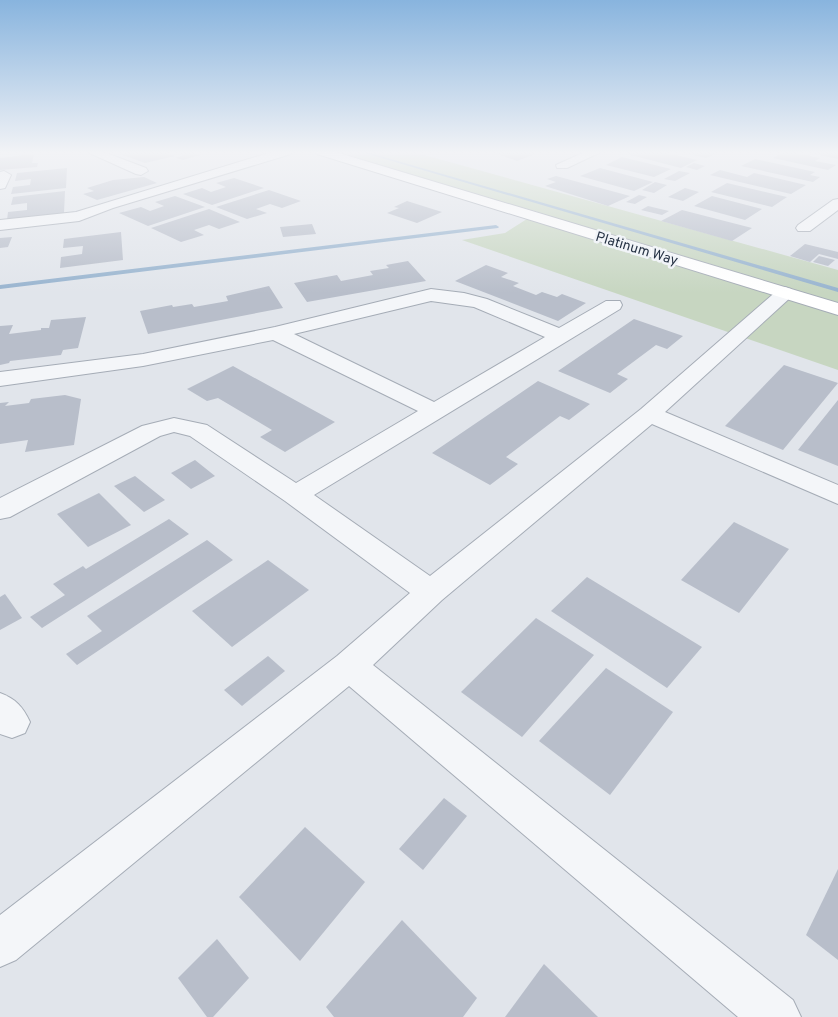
<svg xmlns="http://www.w3.org/2000/svg" width="838" height="1017" font-family="Overpass,sans-serif">
<style>
.green{fill:#c7d6c1}
.lines{fill:none;stroke-linecap:round;stroke-linejoin:round}
.stream{fill:#98b4cf;fill-rule:evenodd}
.building{fill:#b8beca}
.street-casing{stroke:#a5acb6;stroke-width:2}
.secondary-casing{stroke:#a5acb6;stroke-width:2}
.street{fill:#f4f6f9;fill-rule:evenodd}
.secondary{fill:#fff;fill-rule:evenodd}
.labels{text-anchor:middle;stroke-width:5;stroke-linejoin:round;paint-order:stroke}
.far-street-label{font-size:14px;fill:#273345;stroke:#f1f4f8}
</style>
<rect width="100%" height="100%" fill="#e1e5eb"/>
<!-- green -->
<path class="green" d="M330,151h80l428,119v100l-376,-130 43,-7 33,-21 -138,-39z"/>
<g class="lines">
<!-- stream -->
<g class="stream">
<path d="M358,151h5l475,137v4z"/>
<path d="M496,225l3,2 -1,1 -498,61v-4z"/>
</g>
</g>
<!-- building -->
<g class="building">
<path d="M133,151h27l15,5 -30,7 -25,-9z"/>
<path d="M170,151h15l15,4 -17,5 -7,-2 8,-3z"/>
<path d="M489,151h45l6,1 -23,9z"/>
<path d="M637,151h20l40,9 -16,8 -54,-14z"/>
<path d="M677,151h44l-15,7z"/>
<path d="M787,151l33,7 -5,3 21,4 -8,5 -55,-12z"/>
<path d="M802,151h36v8z"/>
<path d="M34,154l-2,9h6l-1,4 -37,3v-12z"/>
<path d="M622,157l49,12 -17,8 -48,-12z"/>
<path d="M755,159l60,13 -5,3 10,2 -7,5 -72,-16z"/>
<path d="M694,163l11,3 -8,4 -11,-3z"/>
<path d="M67,168l-1,20 -55,6 2,-7 17,-2 1,-6 -16,2 2,-8z"/>
<path d="M600,168l53,14 -19,9 -54,-15z"/>
<path d="M720,170l27,7 7,-4 52,12 -15,9 -81,-19z"/>
<path d="M679,171l11,2 -15,8 -11,-2z"/>
<path d="M556,176l74,20 -22,10 -63,-20 11,-4 -9,-3z"/>
<path d="M144,177l13,6 -60,17 -14,-6 11,-3 -7,-3 26,-8z"/>
<path d="M234,178l30,10 -52,17 -29,-11 19,-6 9,4 15,-5 -10,-4z"/>
<path d="M655,182l12,3 -13,8 -12,-3z"/>
<path d="M727,183l60,14 -15,10 -61,-15z"/>
<path d="M685,188l14,4 -16,9 -15,-4z"/>
<path d="M269,190l32,11 -19,7 -12,-4 -14,5 11,4 -20,6 -31,-12z"/>
<path d="M65,191l-1,22 -57,7 1,-8 19,-2v-7l-16,2 2,-8z"/>
<path d="M639,195l8,2 -12,7 -9,-2z"/>
<path d="M175,196l30,11 -57,19 -29,-13 22,-6 9,4 14,-5 -9,-4z"/>
<path d="M712,196l50,13 -17,11 -51,-14z"/>
<path d="M407,201l35,11 -25,11 -30,-10 12,-5 -5,-1z"/>
<path d="M648,206l21,5 -7,4 -21,-5z"/>
<path d="M209,209l31,13 -21,7 -10,-4 -15,5 10,5 -23,7 -30,-14z"/>
<path d="M682,210l70,18 -20,13 -71,-20z"/>
<path d="M312,224l4,10 -33,3 -3,-10z"/>
<path d="M121,232l2,28 -63,8 1,-11 21,-3 1,-8 -20,2 1,-9z"/>
<path d="M12,237l-4,10 -8,1v-10z"/>
<path d="M805,244l33,8v7l-19,-5 -9,8 -20,-6z"/>
<path d="M819,256l16,4 -7,6 -15,-4z"/>
<path d="M408,261l18,20 -119,21 -13,-19 43,-8 4,6 32,-6 -3,-4 19,-3 -3,-3z"/>
<path d="M486,265l22,8 -7,4 18,6 -6,3 23,9 6,-3 15,5 5,-3 24,9 -28,18 -103,-40z"/>
<path d="M269,286l14,22 -135,26 -8,-23 32,-6 1,2 19,-3 2,3 34,-6 -2,-5z"/>
<path d="M86,317l-8,31 -15,2 -2,5 -51,6 -1,2 -9,2v-39l13,-1 -4,9 32,-4v-2h8l2,-8z"/>
<path d="M634,319l49,17 -16,13 -11,-4 -39,29 11,5 -18,14 -52,-22z"/>
<path d="M784,365l54,18 -55,67 -58,-24z"/>
<path d="M233,366l102,56 -50,30 -25,-15 12,-7 -54,-32 -11,3 -20,-12z"/>
<path d="M538,381l52,23 -21,16 -9,-4 -54,41 12,7 -28,21 -58,-32z"/>
<path d="M65,395l16,4 -7,46 -49,7 3,-12 -28,4v-41l9,-1 -4,4 24,-3 2,-4z"/>
<path d="M838,400v66l-40,-16z"/>
<path d="M195,460l20,16 -24,13 -20,-16z"/>
<path d="M135,476l30,24 -21,12 -30,-26z"/>
<path d="M99,493l32,32 -43,22 -31,-33z"/>
<path d="M169,519l20,15 -147,94 -12,-11 35,-22 -12,-11 30,-18 3,3z"/>
<path d="M734,522l55,27 -50,64 -58,-33z"/>
<path d="M207,540l26,20 -156,105 -11,-11 36,-23 -15,-15z"/>
<path d="M268,560l41,30 -77,57 -40,-36z"/>
<path d="M587,577l115,70 -35,41 -116,-77z"/>
<path d="M5,594l17,24 -22,12v-33z"/>
<path d="M536,618l58,37 -72,82 -61,-45z"/>
<path d="M268,656l17,15 -43,35 -18,-16z"/>
<path d="M606,668l67,44 -63,83 -71,-54z"/>
<path d="M444,798l23,18 -44,54 -24,-21z"/>
<path d="M305,827l60,55 -65,79 -61,-64z"/>
<path d="M838,869v91l-32,-25z"/>
<path d="M402,920l75,78 -14,19h-129l-8,-10z"/>
<path d="M217,939l32,39 -36,39h-6l-29,-39z"/>
<path d="M544,964l54,53h-93z"/>
</g>
<g class="lines">
<!-- street casing -->
<g class="street-casing">
<g id="street">
<path d="M85,151h16l45,17 2,3 -7,4 -5,-1z"/>
<path d="M275,151h18l-2,3 -178,54 -34,13 -79,9v-10l76,-8z"/>
<path d="M587,151h16l-36,17h-10l-1,-3z"/>
<path d="M4,171l7,4 -6,13 -5,1v-17z"/>
<path d="M838,199v11l-28,21h-12l-2,-3 2,-3 35,-25z"/>
<path d="M785,287l6,2 3,4 -3,4 -126,115 173,73v19l-186,-80 -210,176 -69,65 420,335 8,17h-63l-389,-331 -333,274 -16,7v-52l337,-259 73,-63 -125,-92 -95,-65 -16,-4 -14,4 -150,81 -10,2v-21l142,-72 32,-8 33,7 89,58 122,-72 -145,-71 -130,26 -143,20v-14l143,-18 132,-27 156,-38 33,4 23,6 72,29 47,-27h14l2,4 -2,4 -306,186 116,81 211,-167 138,-120zM431,301l43,6 71,30 -111,65 -140,-68z"/>
<path d="M0,693c16,6 23,14 30,29l-5,11 -13,5 -12,-4z"/>
</g>
</g>
<!-- secondary casing -->
<g class="secondary-casing">
<path id="secondary" d="M315,151h17l506,152v12l-521,-161z"/>
</g>
<!-- street -->
<use href="#street" class="street"/>
<!-- secondary -->
<use href="#secondary" class="secondary"/>
</g>
<!-- sky -->
<linearGradient id="sky" x2="0" y2="1"><stop stop-color="#88b4de"/><stop offset="0.52" stop-color="#f2f3f6"/><stop offset="1" stop-color="#f2f3f6" stop-opacity="0"/></linearGradient>
<rect width="838" height="293" fill="url(#sky)"/>
<g class="labels">
<!-- far-street labels -->
<g class="far-street-label">
<text transform="translate(637 248) rotate(17)" y="5">Platinum Way</text>
</g>
</g>
</svg>
